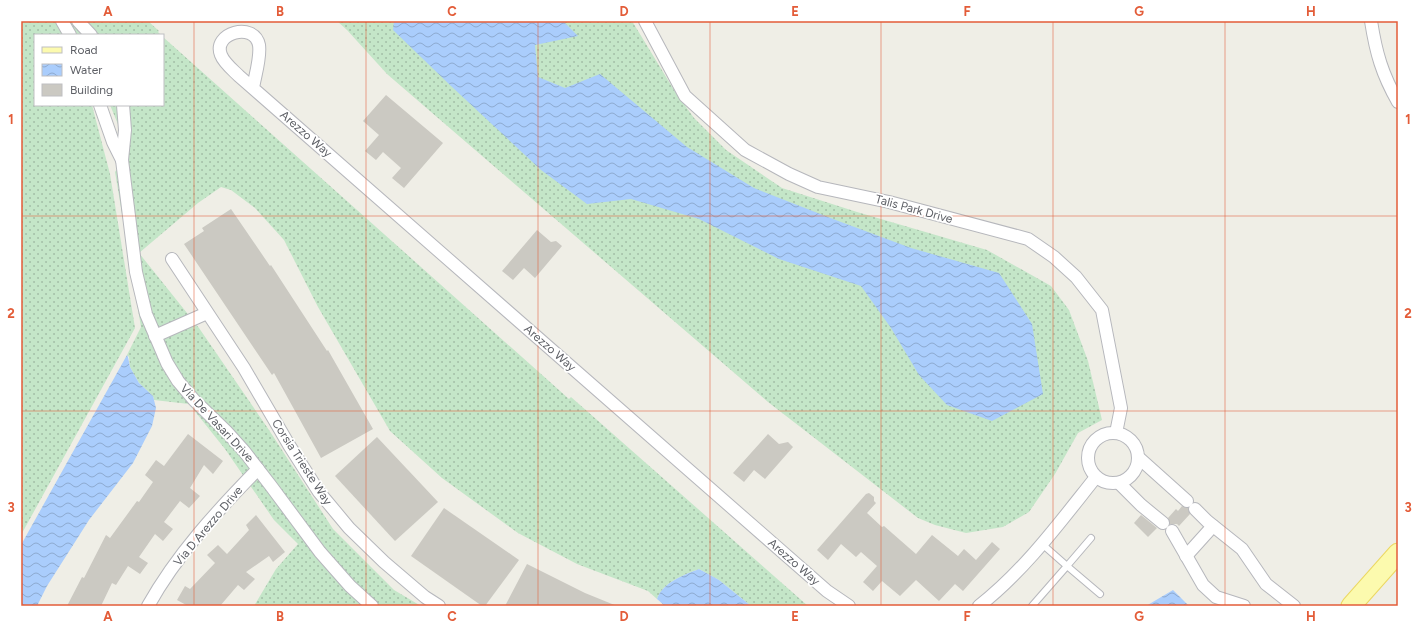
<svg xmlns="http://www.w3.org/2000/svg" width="1419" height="627" font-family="Figtree,sans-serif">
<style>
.grass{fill:url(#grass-dots)}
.water{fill:url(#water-waves)}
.building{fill:#cbc9c2}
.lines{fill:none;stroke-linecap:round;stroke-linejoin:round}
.service-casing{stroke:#b6b7bc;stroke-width:8}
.minor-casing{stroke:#b6b7bc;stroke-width:14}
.primary-casing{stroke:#ecd862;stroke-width:21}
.service{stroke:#fff;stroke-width:6}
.minor{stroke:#fff;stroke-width:12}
.primary{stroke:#fcfaae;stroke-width:19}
.grid{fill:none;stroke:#e35c38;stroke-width:1;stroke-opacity:0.55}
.labels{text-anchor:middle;stroke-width:3.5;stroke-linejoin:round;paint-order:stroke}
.street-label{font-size:12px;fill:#5e6066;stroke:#fff}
.neatline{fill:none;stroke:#e35c38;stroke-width:1.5}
.grid-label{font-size:13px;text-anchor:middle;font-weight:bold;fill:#e35c38}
</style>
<defs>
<pattern id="grass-dots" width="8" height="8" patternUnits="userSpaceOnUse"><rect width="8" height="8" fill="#c4e6c8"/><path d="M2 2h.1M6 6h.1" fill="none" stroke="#a2bea6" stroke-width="1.8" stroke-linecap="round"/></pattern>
<pattern id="water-waves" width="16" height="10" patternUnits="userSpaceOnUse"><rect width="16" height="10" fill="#aacdfc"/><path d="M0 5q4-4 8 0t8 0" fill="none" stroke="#8eaad0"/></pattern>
</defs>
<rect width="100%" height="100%" fill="#efeee6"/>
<!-- grass -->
<g class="grass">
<path d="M21,21h36l5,14h-27v70h57l1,4 17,65 25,154 -114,207z"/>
<path d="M62,21h86l11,10 -1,1 3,3h-90z"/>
<path d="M337,21h295l42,69 20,28 32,32 56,38 75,24 130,38 64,36 18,24 19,51 14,59 -24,13 -23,41 -26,38 -26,15 -37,6 -31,-8 -17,-7 -150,-116 -381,-328 -40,-44z"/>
<path d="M163,37l406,362 2,-2 237,209h-57l-32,-26 -20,-11c-15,6 -36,13 -42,30l-9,-8 -71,-27 -59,-31 -76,-55 -52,-47 -72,-124 -34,-67 -29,-32 -24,-18 -10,-3 -23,16 -59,50 60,75 70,102 64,99 61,61 27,16h-59l-2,-1 -2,1h-104l22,-37 22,-25 -24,-24 -49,-71 -36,-45 -35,-4 -1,-4 -14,-13 -9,-16 -1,-10 -2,-2 14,-28 -26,-155 14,-21 -19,-46h53z"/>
</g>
<!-- water -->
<g class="water">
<path d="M394,21h169l15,15 -43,9 3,32 27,11 35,-14 87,73 67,41 79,31 78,29 88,25 33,51 11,70 -51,27 -45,-16 -28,-30 -28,-47 -30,-42 -82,-27 -80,-40 -68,-20 -44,5 -46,-34 -90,-84 -58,-56z"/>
<path d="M127,355l1,2 2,10 9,16 14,13 3,12 -4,18 -19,37 -44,57 -42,66 -10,20h-16v-61z"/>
<path d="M699,569l20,11 32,26h-86l-8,-7c6,-17 27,-24 42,-30z"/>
<path d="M1173,590l16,16h-43z"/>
</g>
<!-- building -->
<g class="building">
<path d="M386,95l57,48 -39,45 -12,-10 9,-10 -18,-16 -7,8 -11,-9 14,-16 -16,-14z"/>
<path d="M231,209l39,57 1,-1 56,86 1,-1 45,79 -52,29 -47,-85 -2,2 -88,-131 20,-13 -2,-3z"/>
<path d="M537,230l14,12 5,-1 6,5 -27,32 -11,-10 -11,12 -11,-9z"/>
<path d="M188,434l35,27 -10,13 -9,-9 -14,23 10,8 -11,12 -9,-7 -16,21 9,7 -10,12 -8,-7 -16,23 9,6 -8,11 -12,-8 -12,19 -4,-2 -11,23h-34l15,-29 2,1 22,-43 4,3 27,-37 2,1 14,-20 -8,-7 11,-15 8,6z"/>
<path d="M768,434l11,10 9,-2 5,5 -28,32 -11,-9 -10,12 -11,-9z"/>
<path d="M377,437l61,65 -43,39 -60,-65z"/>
<path d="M869,493l5,4v4l2,2 -9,10 15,14 2,-1 32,28 16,-19 26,21 6,-7 12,11 16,-18 8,7 -37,42 -8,-7 -16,17 -23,-21 -16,16 -18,-15 -9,10 -10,-9 14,-16 -16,-14 -5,5 -15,-13 -13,16 -11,-10 49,-56z"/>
<path d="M1182,506l6,2 2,6 -11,12 -2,-2h-7l-2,-6 8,-9 2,2z"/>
<path d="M444,508l75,52 -34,46h-3l-71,-50z"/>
<path d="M256,515l29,37 -12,10 -4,-6 -23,16 9,7 -11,11 -6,-5 -18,21h-32l-11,-6 8,-14 5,3 25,-26 -8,-8 11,-10 9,9 22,-24 -3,-5z"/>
<path d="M1141,515l16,13 -9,9 -14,-14z"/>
<path d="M527,564l58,29 32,13h-112z"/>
</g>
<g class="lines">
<!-- service casing -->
<g class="service-casing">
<g id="service">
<path d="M1091,538l-24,28 33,28"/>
<path d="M1032,606l35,-40 -25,-22"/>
</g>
</g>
<!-- minor casing -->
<g class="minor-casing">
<g id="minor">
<path d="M62,21l8,14"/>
<path d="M78,21l13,14"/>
<path d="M645,21l40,75 60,54 44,24 29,13 71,15 139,37 26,18 22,20 26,33 19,98 -5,25"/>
<path d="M1371,21c5,32 11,53 27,81"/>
<path d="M253,88c2,-12 8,-31 6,-43 -5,-24 -47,-12 -38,10 3,8 12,15 18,21l588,515 22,15"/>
<path d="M100,105l13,37 9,18"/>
<path d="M123,105l2,25 -3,30 14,112 10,42 21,49 11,18 16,19 32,31 18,20 27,35 49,66 30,34 22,20"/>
<path d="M172,259l72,109 45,77 30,47 30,36 35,34 41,35 14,9"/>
<path d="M155,336l52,-23"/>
<circle cx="1113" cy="458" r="25"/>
<path d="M1139,458l48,43"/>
<path d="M1119,483l22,22 22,18"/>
<path d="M1195,509l12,12 35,28 24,35 28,22"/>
<path d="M1172,531l31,54 13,12 28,9"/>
<path d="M1186,556l27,-30"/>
<path d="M148,606c29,-52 69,-95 110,-137"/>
<path d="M979,606c46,-36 81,-84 117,-129"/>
</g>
</g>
<!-- primary casing -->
<g class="primary-casing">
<path id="primary" d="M1351,606l47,-53"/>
</g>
<!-- service -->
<use href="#service" class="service"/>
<!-- minor -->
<use href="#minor" class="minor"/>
<!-- primary -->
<use href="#primary" class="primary"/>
</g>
<!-- grid -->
<path class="grid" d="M194,21v585M366,21v585M538,21v585M710,21v585M881,21v585M1053,21v585M1225,21v585M21,216h1377M21,411h1377"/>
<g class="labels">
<!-- street labels -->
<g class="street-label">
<text transform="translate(306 134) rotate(41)" y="4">Arezzo Way</text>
<text transform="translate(914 209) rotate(15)" y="4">Talis Park Drive</text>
<text transform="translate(550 348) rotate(41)" y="4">Arezzo Way</text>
<text transform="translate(217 423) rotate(47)" y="4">Via De Vasari Drive</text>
<text transform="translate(302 462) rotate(57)" y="4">Corsia Trieste Way</text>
<text transform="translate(208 526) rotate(-50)" y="4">Via D Arezzo Drive</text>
<text transform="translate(794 562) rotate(41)" y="4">Arezzo Way</text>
</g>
</g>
<!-- border -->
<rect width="1419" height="627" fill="none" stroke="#ffffff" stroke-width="44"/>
<!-- legend -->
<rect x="34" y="34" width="130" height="72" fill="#ffffff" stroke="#bfbfc2"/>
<rect x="42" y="47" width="20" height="6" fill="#fcfaae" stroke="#bfbfc2"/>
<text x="70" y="54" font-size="12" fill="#5e6066">Road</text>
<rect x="42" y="64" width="20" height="12" fill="url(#water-waves)" stroke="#bfbfc2"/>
<text x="70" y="74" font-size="12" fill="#5e6066">Water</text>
<rect x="42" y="84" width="20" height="12" fill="#cbc9c2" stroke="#bfbfc2"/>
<text x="70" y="94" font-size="12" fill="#5e6066">Building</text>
<rect x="22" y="22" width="1375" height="583" class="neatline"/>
<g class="grid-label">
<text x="108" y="16">A</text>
<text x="280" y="16">B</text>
<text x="452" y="16">C</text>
<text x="624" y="16">D</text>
<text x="795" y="16">E</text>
<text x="967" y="16">F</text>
<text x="1139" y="16">G</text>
<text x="1311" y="16">H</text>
<text x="11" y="124">1</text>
<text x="1408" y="124">1</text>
<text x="11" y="318">2</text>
<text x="1408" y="318">2</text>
<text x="11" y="512">3</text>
<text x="1408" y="512">3</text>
<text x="108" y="621">A</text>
<text x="280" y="621">B</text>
<text x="452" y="621">C</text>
<text x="624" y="621">D</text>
<text x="795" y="621">E</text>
<text x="967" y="621">F</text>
<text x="1139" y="621">G</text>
<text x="1311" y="621">H</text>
</g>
</svg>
